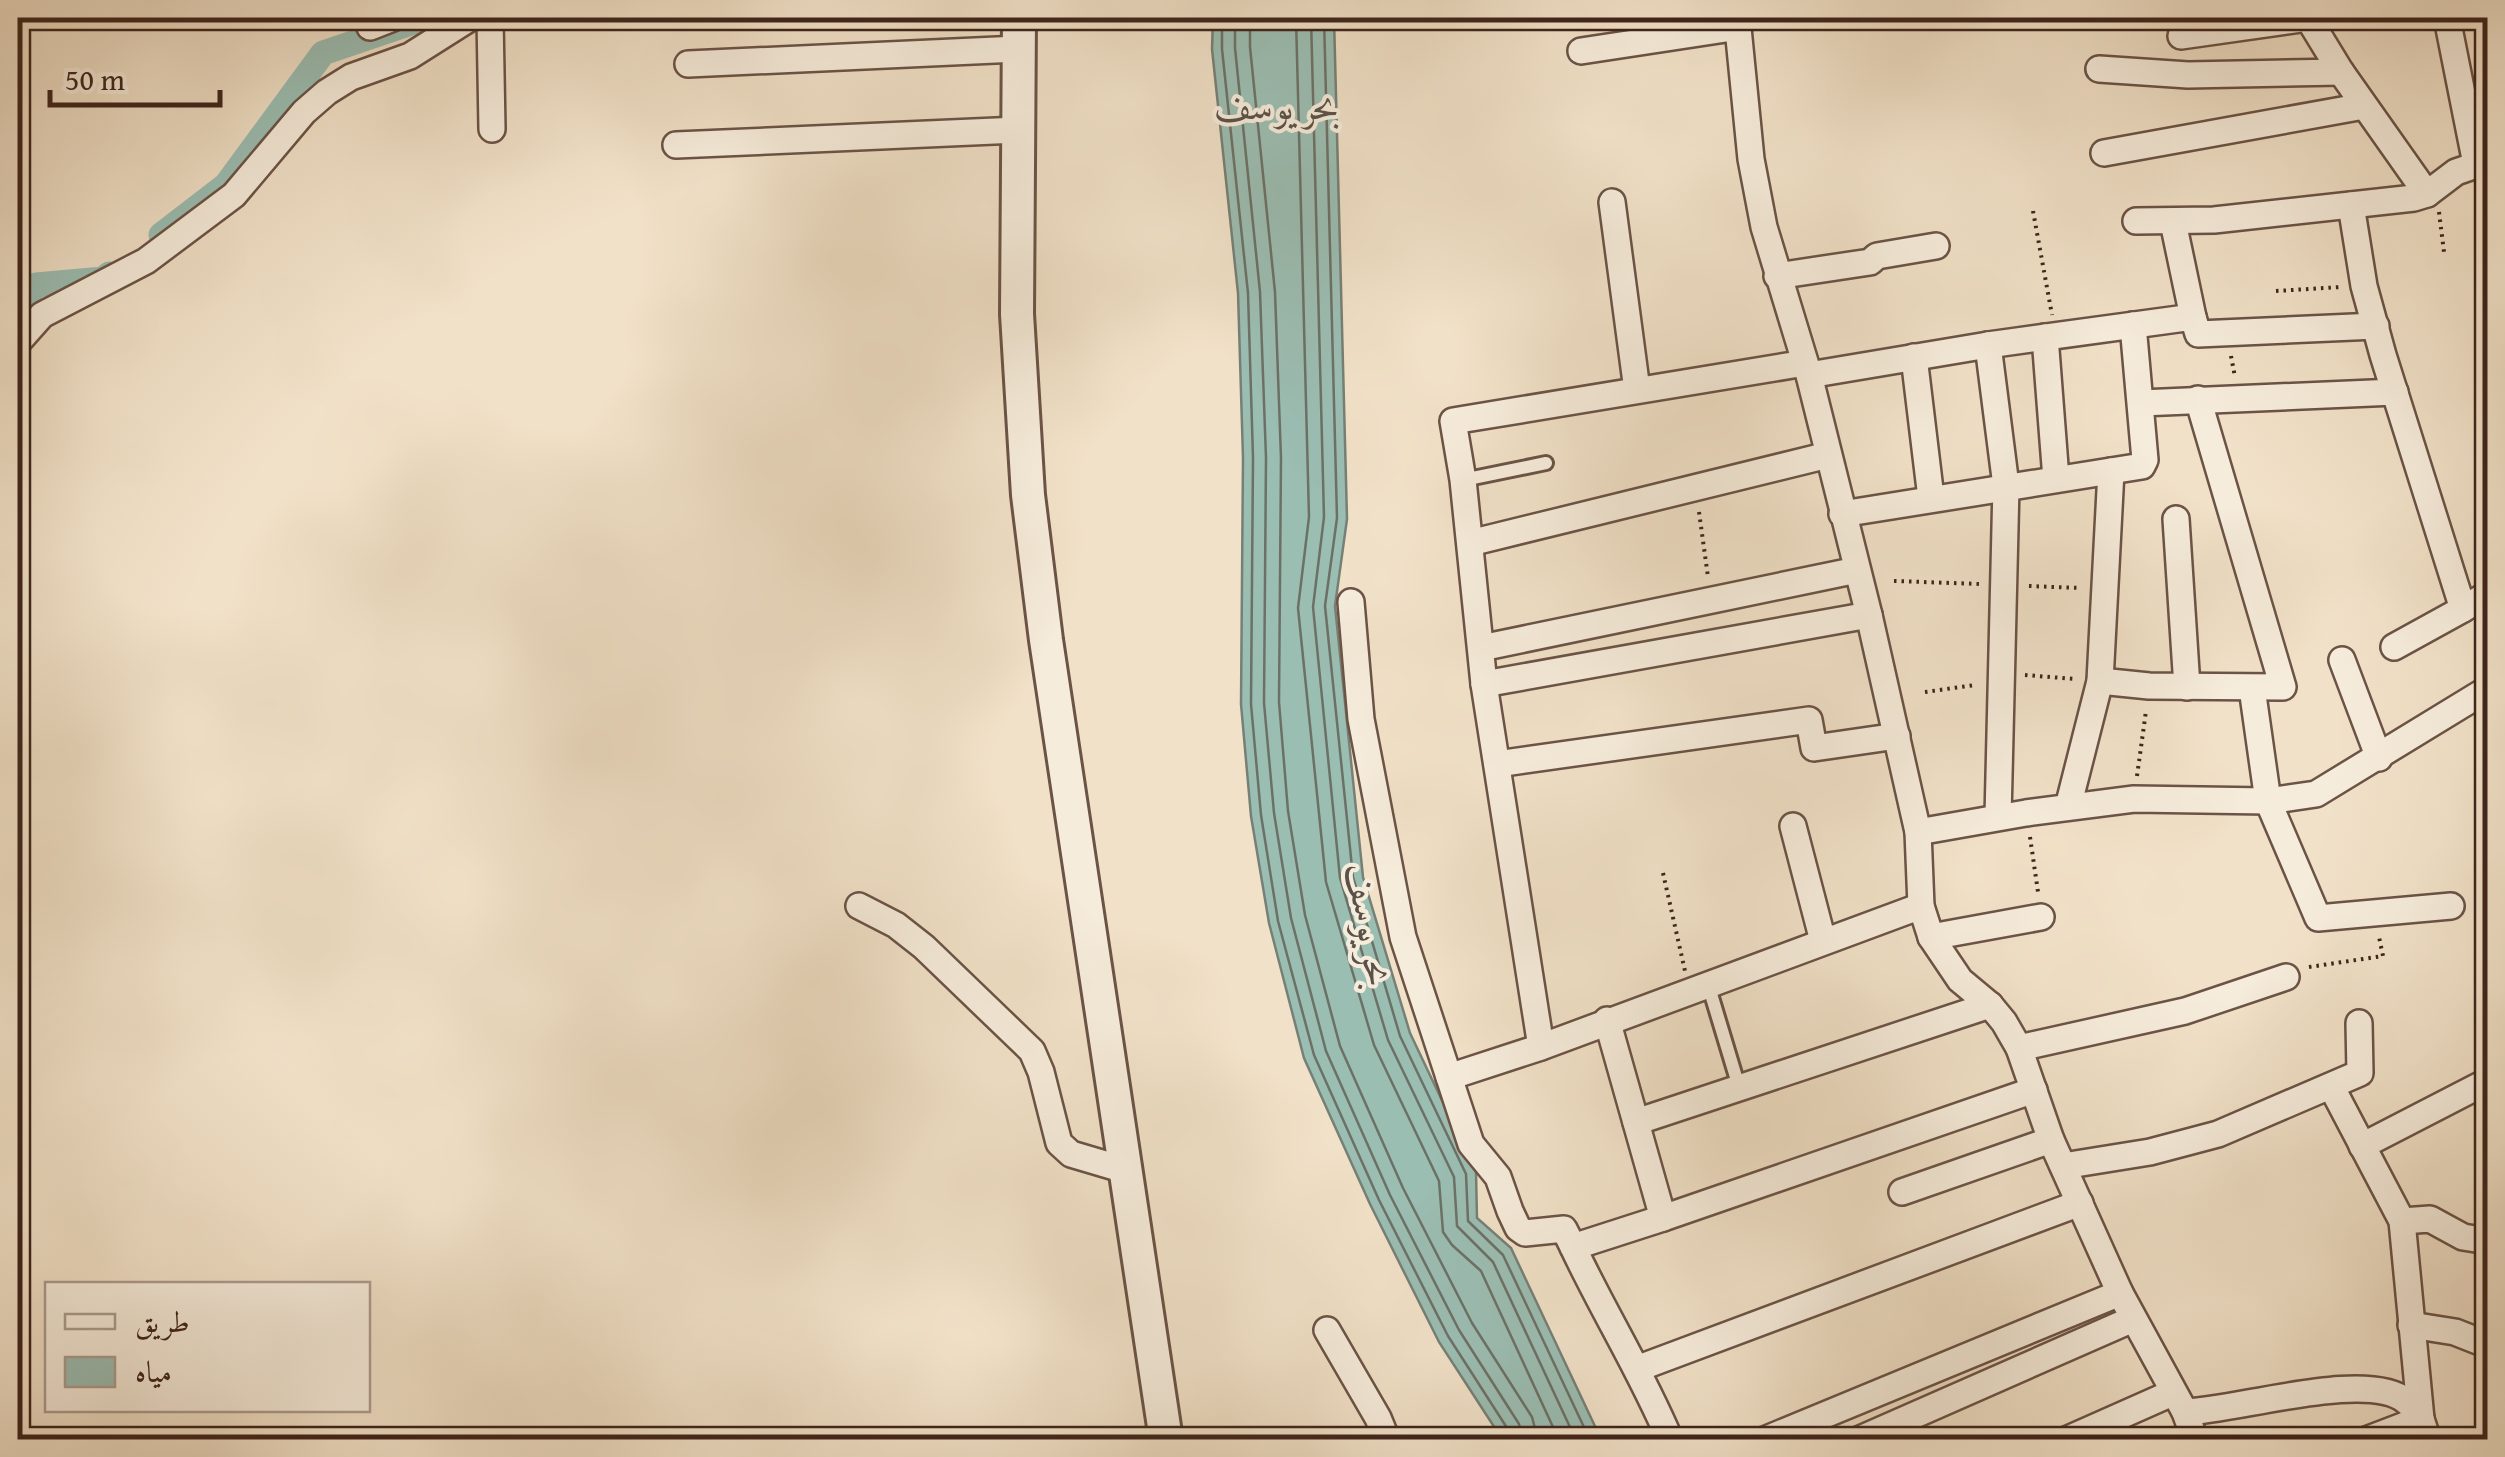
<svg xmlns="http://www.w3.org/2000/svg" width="2505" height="1457" font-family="'Gentium Book Plus',Amiri,serif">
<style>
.water{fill:#9bbeb3;stroke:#768076;stroke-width:2.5}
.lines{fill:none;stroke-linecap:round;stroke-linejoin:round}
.shore{stroke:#6c7167;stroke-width:2.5}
.canal{stroke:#9bbeb3;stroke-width:25}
.service-casing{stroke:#6b5346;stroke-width:18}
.minor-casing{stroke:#6b5346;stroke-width:30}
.tertiary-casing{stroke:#6b5346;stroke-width:38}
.path{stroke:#3e241b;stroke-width:4;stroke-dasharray:2.5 5;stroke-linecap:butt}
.service{stroke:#f6ecdb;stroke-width:12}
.minor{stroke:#f6ecdb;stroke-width:25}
.tertiary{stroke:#f6ecdb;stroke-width:32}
.labels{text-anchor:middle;stroke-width:8;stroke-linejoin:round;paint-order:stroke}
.water-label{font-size:38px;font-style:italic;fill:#5a5249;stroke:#f6ecdb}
</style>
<rect width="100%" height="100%" fill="#f1e1c8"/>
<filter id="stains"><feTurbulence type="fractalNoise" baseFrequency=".002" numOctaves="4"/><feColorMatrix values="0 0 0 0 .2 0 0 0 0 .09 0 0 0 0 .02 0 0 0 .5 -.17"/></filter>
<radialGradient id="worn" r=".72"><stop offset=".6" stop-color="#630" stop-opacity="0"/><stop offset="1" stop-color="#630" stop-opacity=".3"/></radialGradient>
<!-- water -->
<path class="water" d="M1213,18h121l13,501 -12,87 28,271 47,156 66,139 1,46 34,30 90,191h-99l-63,-97 -69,-138 -66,-146 -35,-135 -18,-107 -10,-112 2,-246 -5,-165 -26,-244z"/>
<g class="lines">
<!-- shore -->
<g class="shore">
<path d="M1222,18v31l26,244 5,165 -2,246 10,111 17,106 36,134 65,145 69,136 61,95 1,9"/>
<path d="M1235,18v30l25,244 6,166 -2,245 10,110 17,105 35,133 64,144 69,135 60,94 4,16"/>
<path d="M1250,18v29l25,245 6,166 -2,244 9,109 17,104 35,131 63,142 69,135 60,94 6,23"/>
<path d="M1296,18l13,499 -11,91 28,274 48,163 65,136 4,51 9,13 29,26 78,169"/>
<path d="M1311,18l13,499 -11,90 27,271 48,162 66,137 3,49 36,36 83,178"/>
<path d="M1324,18l13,500 -12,88 28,271 47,159 66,138 2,47 35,34 87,185"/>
</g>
<!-- canal -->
<g class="canal">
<path d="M161,235l65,-50 97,-132 103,-35"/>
<path d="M18,311l18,-26 67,-6 6,-5"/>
</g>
<!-- service casing -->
<g class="service-casing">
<g id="service">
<path d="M1463,480l83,-17"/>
<path d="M1708,984l31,103"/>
</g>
</g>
<!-- minor casing -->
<g class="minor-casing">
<g id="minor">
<path d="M369,18l1,9 23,-9"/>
<path d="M490,18l2,111"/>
<path d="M1737,18l14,141 13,68 45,148 60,240 49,217 3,74 10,31 29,43 30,25 14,17 15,26 32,92 69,153 65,119 10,28"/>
<path d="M2447,18l29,146"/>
<path d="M2181,36l127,-18 33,54 86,122"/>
<path d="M1581,51l158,-24"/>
<path d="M688,64l331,-15"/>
<path d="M2099,69l89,6 153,-3"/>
<path d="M676,145l343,-15"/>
<path d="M2104,153l260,-47"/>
<path d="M1612,202l25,188"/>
<path d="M2351,205l13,81 19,69 80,254 25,-15"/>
<path d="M2136,221l78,-1 200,-22 13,-4 29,-22 32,-11"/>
<path d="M2173,222l20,95"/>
<path d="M1777,276l93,-14 7,-6 59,-10"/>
<path d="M2045,337l11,142"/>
<path d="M18,342l24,-27 104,-54 88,-66 70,-83 23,-20 24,-15 59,-21 60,-38"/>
<path d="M1988,345l18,141 -8,331"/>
<path d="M1914,357l17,141"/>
<path d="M1809,375l179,-30 205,-28 5,17 178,-8"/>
<path d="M2141,403l254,-11"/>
<path d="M1842,514l300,-48 3,-6 -12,-135"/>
<path d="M2176,519l11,168"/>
<path d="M1470,543l358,-88"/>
<path d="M1351,602l10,117 42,218 68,207 27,33 12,34 8,17 7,5 39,-4 9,18 90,-29"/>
<path d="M2394,647l69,-38"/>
<path d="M1481,648l376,-78"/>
<path d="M2342,660l37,98"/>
<path d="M2100,681l49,5 134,1 -85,-288"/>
<path d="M1484,684l385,-69"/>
<path d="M2252,688l16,113 50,117 133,-12"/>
<path d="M1497,764l312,-44 5,28 83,-12"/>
<path d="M2068,807l32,-126 11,-210"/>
<path d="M1793,826l30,115"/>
<path d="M1918,832l108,-19 108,-14 134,2 48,-7 172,-105"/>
<path d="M859,906l37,19 28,22 108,104 9,21 18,71 12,11 54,16"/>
<path d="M1931,937l110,-20"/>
<path d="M1607,1020l56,198 371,-128"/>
<path d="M1541,1047l-57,-363 -21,-204 -10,-59 352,-58"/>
<path d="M2019,1048l166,-37 101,-34"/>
<path d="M1449,1077l92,-30 380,-141"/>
<path d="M2331,1086l71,135 19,198 7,21"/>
<path d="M1636,1122l354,-117"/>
<path d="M2362,1146l126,-65"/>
<path d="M2063,1166l87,-14 68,-18 142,-61 -1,-50"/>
<path d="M1902,1192l149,-52"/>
<path d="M2402,1221l28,-2 33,18 25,4"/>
<path d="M1573,1247c31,66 69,126 97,193"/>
<path d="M2411,1325l44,7 33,13"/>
<path d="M1327,1330l51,88 9,22"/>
<path d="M1639,1368l441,-165"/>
<path d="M2185,1412c50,-1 182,-43 221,-11 6,4 11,12 15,18"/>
<path d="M1764,1440l356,-147"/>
<path d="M1858,1440l275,-121"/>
<path d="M2066,1440l106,-47"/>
<path d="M2366,1440l55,-21"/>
</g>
</g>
<!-- tertiary casing -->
<g class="tertiary-casing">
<path id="tertiary" d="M1019,18l-2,296 11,181 18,145 120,800"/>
</g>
<!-- path -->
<g class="path">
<path d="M2033,211l19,104"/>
<path d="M2439,212l5,40"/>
<path d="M2276,291l65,-4"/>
<path d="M2231,356l4,21"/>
<path d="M1699,512l9,65"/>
<path d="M1894,581l86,3"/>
<path d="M2029,586l51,2"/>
<path d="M2025,675l50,4"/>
<path d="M1925,692l50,-7"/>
<path d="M2137,776l9,-65"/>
<path d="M2030,837l8,55"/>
<path d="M1663,873l22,98"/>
<path d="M2309,967l74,-11 -4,-19"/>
</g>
<!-- service -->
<use href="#service" class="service"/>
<!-- minor -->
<use href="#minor" class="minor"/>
<!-- tertiary -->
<use href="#tertiary" class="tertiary"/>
</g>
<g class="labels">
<!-- water labels -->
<g class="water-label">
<text x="1277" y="119">بحر يوسف</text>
<text transform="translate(1370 925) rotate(80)" y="13">بحر يوسف</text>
</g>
</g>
<!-- margin -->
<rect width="2505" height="1457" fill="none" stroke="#f1e1c8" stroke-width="60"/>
<rect x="20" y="20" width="2465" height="1417" fill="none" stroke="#3e241b" stroke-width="5"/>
<rect x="30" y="30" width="2445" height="1397" fill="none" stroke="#3e241b" stroke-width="2.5"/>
<!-- legend -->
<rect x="45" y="1282" width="325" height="130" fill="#f6ecdb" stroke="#ac9c8e" stroke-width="2.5"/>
<rect x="65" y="1314" width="50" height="15" fill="#f6ecdb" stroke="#ac9c8e" stroke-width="2.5"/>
<text x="135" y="1332" font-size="30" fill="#3e241b">طريق</text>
<rect x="65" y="1357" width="50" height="30" fill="#9bbeb3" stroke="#ac9c8e" stroke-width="2.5"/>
<text x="135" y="1382" font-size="30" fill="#3e241b">مياه</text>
<!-- scale -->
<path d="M50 90v15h170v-15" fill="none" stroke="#3e241b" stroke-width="5"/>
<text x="65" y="90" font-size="30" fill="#3e241b" stroke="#f6ecdb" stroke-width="8" paint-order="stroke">50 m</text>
<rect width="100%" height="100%" filter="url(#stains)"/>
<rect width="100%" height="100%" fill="url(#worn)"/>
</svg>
